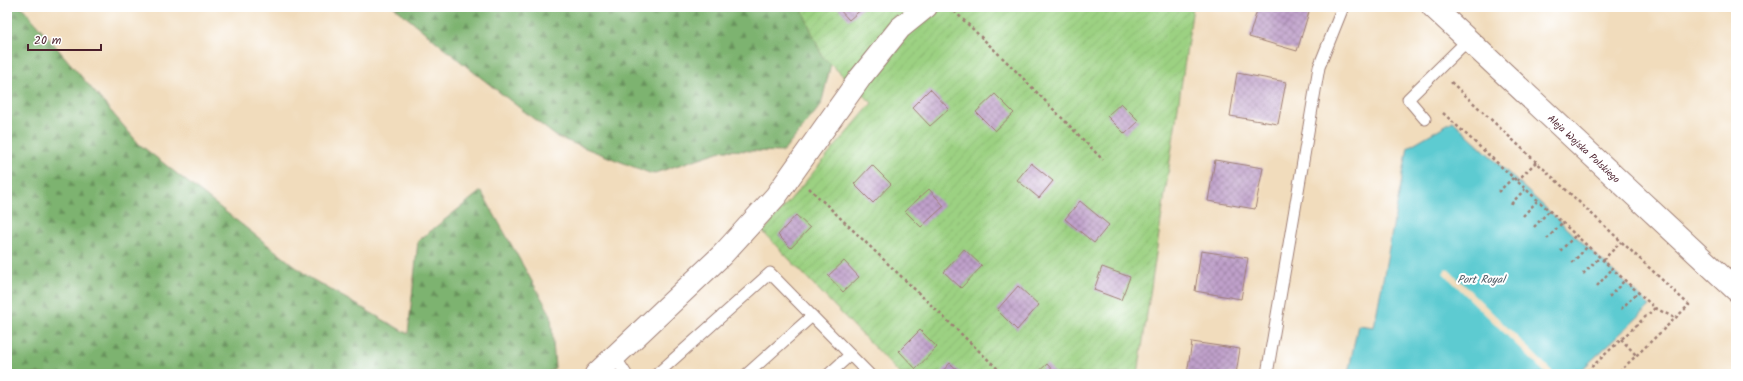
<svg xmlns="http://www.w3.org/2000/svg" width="1743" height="381" font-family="Kalam,sans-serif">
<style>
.forest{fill:url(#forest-firs);stroke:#64694e}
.garden{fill:url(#garden-furrows);stroke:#737856}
.water{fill:#5dcbd1;stroke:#54757e}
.pier{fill:#f1dcbc}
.building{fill:url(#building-cross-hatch)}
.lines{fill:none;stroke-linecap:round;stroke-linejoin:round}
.lane-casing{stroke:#9e7e74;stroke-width:13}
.street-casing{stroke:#9e7e74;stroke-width:24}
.path{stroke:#9e7e74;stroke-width:2.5;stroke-dasharray:3 3;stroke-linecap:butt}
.lane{stroke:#fff;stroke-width:11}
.street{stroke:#fff;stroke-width:22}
.labels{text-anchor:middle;stroke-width:4;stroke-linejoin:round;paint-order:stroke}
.street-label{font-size:10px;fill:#4a1f2b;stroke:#fff}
.water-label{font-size:11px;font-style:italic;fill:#515b65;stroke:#fff}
</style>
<defs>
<pattern id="forest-firs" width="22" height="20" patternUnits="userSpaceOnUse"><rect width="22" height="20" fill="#7db370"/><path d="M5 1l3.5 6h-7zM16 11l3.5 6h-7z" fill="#68915c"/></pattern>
<pattern id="garden-furrows" width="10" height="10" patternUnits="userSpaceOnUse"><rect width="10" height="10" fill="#9cd182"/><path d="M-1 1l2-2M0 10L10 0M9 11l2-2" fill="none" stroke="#88b370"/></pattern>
<pattern id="building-cross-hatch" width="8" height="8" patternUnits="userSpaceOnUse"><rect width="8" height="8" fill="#bfa0ca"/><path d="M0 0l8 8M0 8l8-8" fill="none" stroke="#9d82a4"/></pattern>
</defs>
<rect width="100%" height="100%" fill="#fff"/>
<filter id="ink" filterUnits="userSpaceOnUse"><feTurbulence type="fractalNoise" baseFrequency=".025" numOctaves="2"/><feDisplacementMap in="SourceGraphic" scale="8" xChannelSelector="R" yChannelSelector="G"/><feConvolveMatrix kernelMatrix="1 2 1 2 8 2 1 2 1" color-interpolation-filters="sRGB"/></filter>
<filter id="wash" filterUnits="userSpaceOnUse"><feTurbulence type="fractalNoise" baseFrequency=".012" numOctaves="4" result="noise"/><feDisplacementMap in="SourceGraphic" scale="16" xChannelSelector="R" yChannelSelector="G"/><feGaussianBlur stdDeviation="0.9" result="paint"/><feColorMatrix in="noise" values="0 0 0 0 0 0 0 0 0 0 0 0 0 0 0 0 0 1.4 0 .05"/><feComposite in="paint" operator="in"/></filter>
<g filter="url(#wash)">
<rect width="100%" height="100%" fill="#f1dcbc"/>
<!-- forest -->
<g class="forest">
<path d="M7,7h15l117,137 171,134 98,56 10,-93 63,-50 70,124 4,53 -9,6h-539z"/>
<path d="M394,7h437l9,19 -19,79 -38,47 -59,-2 -72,24 -95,-37 -86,-67z"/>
</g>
<!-- garden -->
<path class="garden" d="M801,7h392l-55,367h-238l-137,-142 109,-129 -50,-47z"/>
<!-- water -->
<path class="water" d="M1453,121l197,185 -73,68h-229l10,-49 16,2 34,-180z"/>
<!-- pier -->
<path class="pier" d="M1447,268l108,106h-9l-103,-101z"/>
<g id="blocks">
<!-- building -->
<g class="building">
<path d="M837,7h27l-15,13z"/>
<path d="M1258,7h34l17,5 -12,39 -48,-14z"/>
<path d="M1237,73l49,9 -8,42 -48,-8z"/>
<path d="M930,89l19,20 -19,17 -18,-19z"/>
<path d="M995,94l19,19 -19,18 -19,-19z"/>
<path d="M1121,103l18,18 -14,13 -18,-18z"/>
<path d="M1215,160l48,8 -8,41 -47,-8z"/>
<path d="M1031,163l22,18 -14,17 -22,-18z"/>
<path d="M872,165l19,19 -18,19 -19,-19z"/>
<path d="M929,189l15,17 -23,21 -16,-16z"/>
<path d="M1080,201l29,24 -15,18 -29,-24z"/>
<path d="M796,215l14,13 -19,20 -13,-13z"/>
<path d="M964,249l18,17 -21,22 -17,-16z"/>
<path d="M1201,251l47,7 -7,41 -46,-8z"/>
<path d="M844,261l15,16 -16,15 -15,-16z"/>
<path d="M1102,267l28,10 -9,23 -27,-10z"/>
<path d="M1018,286l21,19 -22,25 -20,-20z"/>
<path d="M920,330l17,17 -21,22 -17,-18z"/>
<path d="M1192,342l48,7 -4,25h-49z"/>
<path d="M950,363l12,11h-22z"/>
<path d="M1047,364l9,10h-20z"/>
</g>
</g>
</g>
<g filter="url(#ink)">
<use href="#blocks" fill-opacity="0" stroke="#9e7e74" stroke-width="1"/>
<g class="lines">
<!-- lane casing -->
<g class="lane-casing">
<g id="lane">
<path d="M1425,119l-17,-20 60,-59"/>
<path d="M615,357l11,17"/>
<path d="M657,374l113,-101 99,101"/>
<path d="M747,374l65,-58"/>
<path d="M829,374l21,-19"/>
<path d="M1267,374l52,-307 24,-60"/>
</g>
</g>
<!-- street casing -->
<g class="street-casing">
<g id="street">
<path id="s1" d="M1433,7l303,283"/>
<path d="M596,374l126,-119 54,-59 84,-118 40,-50 26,-21"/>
</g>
</g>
<!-- path -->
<g class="path">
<path d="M950,7l61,59 92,94"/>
<path d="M1451,82l238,223 -72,69"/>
<path d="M1443,113l212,195 -71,66"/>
<path d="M1517,181l19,-19"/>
<path d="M809,188l194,186"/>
<path d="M1498,192l15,-14"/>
<path d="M1511,204l14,-15"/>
<path d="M1523,216l15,-16"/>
<path d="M1534,227l15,-16"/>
<path d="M1547,239l15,-16"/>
<path d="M1560,251l16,-16"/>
<path d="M1603,260l18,-18"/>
<path d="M1572,263l16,-17"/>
<path d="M1583,274l17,-17"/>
<path d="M1597,286l15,-17"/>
<path d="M1609,297l16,-17"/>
<path d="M1655,308l20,10"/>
<path d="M1621,309l17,-17"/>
<path d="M1621,339l15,16"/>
</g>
<!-- lane -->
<use href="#lane" class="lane"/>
<!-- street -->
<use href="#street" class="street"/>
</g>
</g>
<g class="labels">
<!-- street labels -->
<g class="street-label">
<text dy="4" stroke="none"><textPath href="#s1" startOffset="207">Aleja Wojska Polskiego</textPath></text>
</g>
<!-- water labels -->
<g class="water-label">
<text x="1481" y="283">Port Royal</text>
</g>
</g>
<!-- margin -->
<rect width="1743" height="381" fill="none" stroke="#fff" stroke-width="24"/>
<!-- scale -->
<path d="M28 44v6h73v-6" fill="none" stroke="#4a1f2b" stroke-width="2"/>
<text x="34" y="44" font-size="12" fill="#4a1f2b" stroke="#ffffff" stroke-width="3" paint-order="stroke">20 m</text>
</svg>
